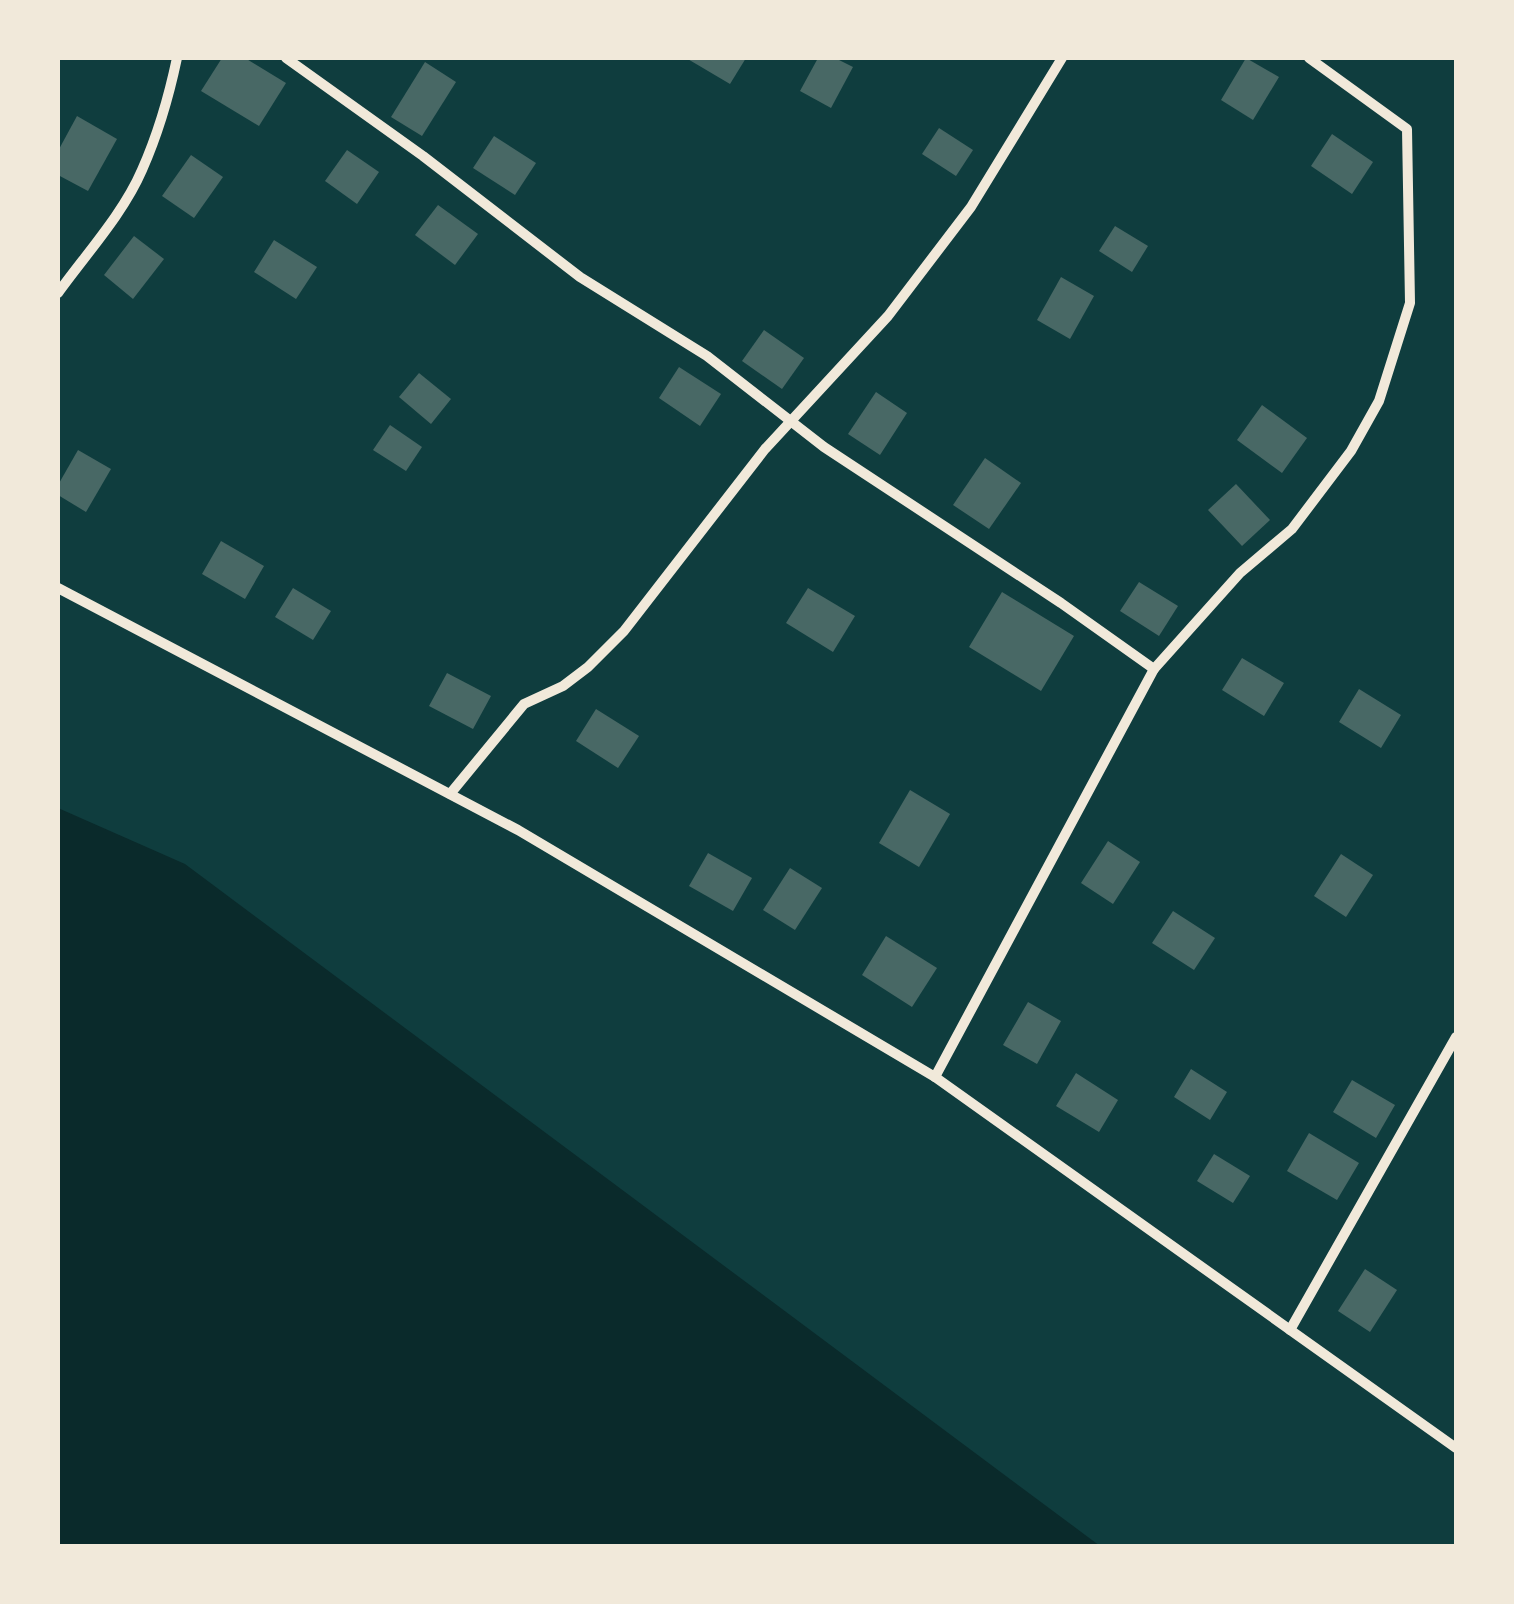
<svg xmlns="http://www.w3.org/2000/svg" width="1514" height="1604" font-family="'Work Sans',sans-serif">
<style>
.water{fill:#0a2a2b}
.building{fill:#486865}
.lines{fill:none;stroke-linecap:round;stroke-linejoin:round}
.minor{stroke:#f1e9da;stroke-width:10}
</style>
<rect width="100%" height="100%" fill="#0f3d3e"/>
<!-- water -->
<path class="water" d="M58,808l127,56 915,682h-1042z"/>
<!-- building -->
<g class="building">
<path d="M222,58h23l41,25 -27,43 -58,-35z"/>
<path d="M686,58h60l-16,26z"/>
<path d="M818,58h17l18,9 -22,41 -31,-17z"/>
<path d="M1246,58l33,19 -26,43 -32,-20z"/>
<path d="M425,62l31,20 -34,54 -31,-19z"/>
<path d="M77,116l40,23 -29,52 -30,-16v-24z"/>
<path d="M939,128l34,22 -17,26 -34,-22z"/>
<path d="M1332,134l41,28 -21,32 -41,-28z"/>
<path d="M494,136l42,27 -21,32 -42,-27z"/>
<path d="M347,150l32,22 -22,32 -32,-23z"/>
<path d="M191,155l32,22 -29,41 -32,-22z"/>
<path d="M438,205l40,29 -23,31 -40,-30z"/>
<path d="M1115,226l33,20 -16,26 -33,-21z"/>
<path d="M134,236l30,23 -31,40 -29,-24z"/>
<path d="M274,240l43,27 -21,32 -42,-27z"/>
<path d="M1061,277l33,19 -24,43 -33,-19z"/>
<path d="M764,330l40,28 -22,31 -40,-28z"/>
<path d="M679,367l42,27 -21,32 -41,-28z"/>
<path d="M419,373l32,26 -20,25 -32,-27z"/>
<path d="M876,392l31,21 -27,42 -32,-21z"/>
<path d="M1262,405l45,33 -25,35 -45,-33z"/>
<path d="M390,425l32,22 -16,24 -33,-21z"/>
<path d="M78,450l33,19 -25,43 -28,-17v-10z"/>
<path d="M985,458l36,25 -32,46 -36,-24z"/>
<path d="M1236,484l34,36 -28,26 -34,-36z"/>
<path d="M221,541l43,25 -19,33 -43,-25z"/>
<path d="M1139,582l39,24 -19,30 -39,-25z"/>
<path d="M293,588l38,23 -18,29 -38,-23z"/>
<path d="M808,588l47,28 -22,36 -47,-29z"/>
<path d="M1002,592l72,44 -33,55 -72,-44z"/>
<path d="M1242,658l42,25 -20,33 -42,-26z"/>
<path d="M447,673l44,23 -18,33 -44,-23z"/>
<path d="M1359,689l42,26 -20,33 -42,-26z"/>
<path d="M596,709l43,27 -21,32 -42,-27z"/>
<path d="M910,790l40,24 -31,53 -40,-24z"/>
<path d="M1108,841l32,21 -27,42 -32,-21z"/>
<path d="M708,853l44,25 -19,33 -44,-25z"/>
<path d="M1341,854l32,21 -27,42 -32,-21z"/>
<path d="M790,868l32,20 -27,42 -32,-20z"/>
<path d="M1173,911l42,27 -21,32 -42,-27z"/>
<path d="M886,936l51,32 -25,39 -50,-32z"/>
<path d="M1028,1002l33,19 -24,43 -34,-19z"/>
<path d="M1191,1069l36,23 -17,28 -36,-23z"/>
<path d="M1076,1073l42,27 -19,32 -43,-26z"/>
<path d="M1352,1080l43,25 -19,33 -43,-26z"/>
<path d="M1309,1133l50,30 -22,37 -50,-29z"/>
<path d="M1214,1154l36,22 -17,27 -36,-22z"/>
<path d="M1365,1269l32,21 -27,42 -32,-21z"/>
</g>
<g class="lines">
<!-- minor -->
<g class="minor">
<path d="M286,58l137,98 157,121 127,79 117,91 237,156 93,66"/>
<path d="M58,293c28,-39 65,-79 84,-123 16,-36 27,-74 35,-112"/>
<path d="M58,588l460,242 417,247 521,371"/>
<path d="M450,794l74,-90 39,-18 25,-19 36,-36 141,-182 123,-133 83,-109 91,-149"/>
<path d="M935,1077l219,-408 86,-96 52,-44 59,-78 28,-50 31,-98 -3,-174 -98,-71"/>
<path d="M1290,1330l166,-293"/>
</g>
</g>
<!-- border -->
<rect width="1514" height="1604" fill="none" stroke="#f1e9da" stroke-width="120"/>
</svg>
